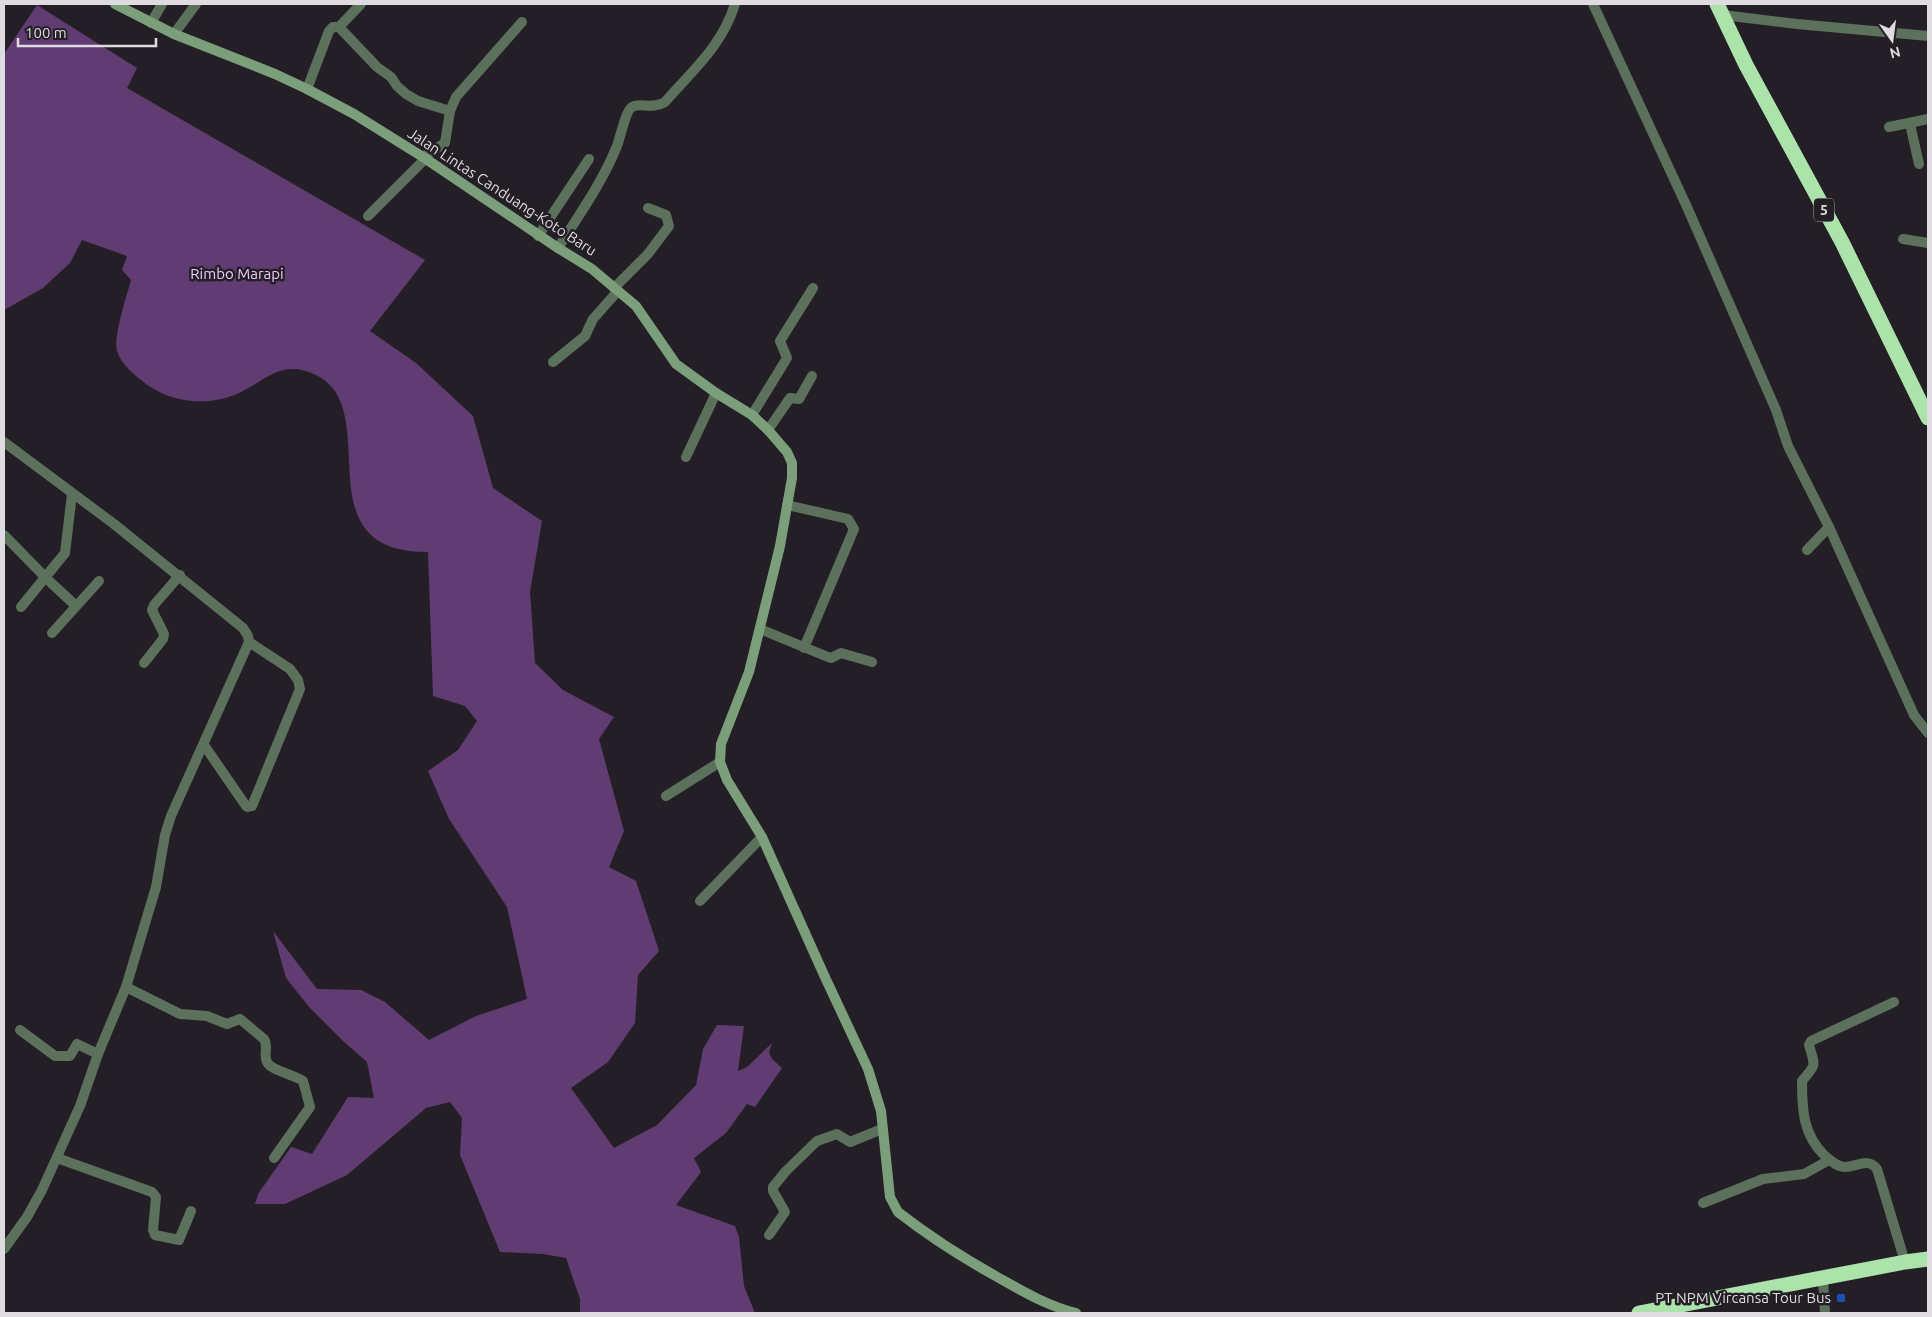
<svg xmlns="http://www.w3.org/2000/svg" width="1932" height="1317" font-family="Ubuntu,sans-serif">
<style>
.forest{fill:#603c72}
.lines{fill:none;stroke-linecap:round;stroke-linejoin:round}
.street{stroke:#5b715b;stroke-width:10}
.secondary{stroke:#7c9f7b;stroke-width:10}
.highway{stroke:#ace3aa;stroke-width:15}
.transit-dot{fill:#1a4fb4;stroke:#241f26;stroke-width:2}
.labels{text-anchor:middle;stroke-width:5;stroke-linejoin:round;paint-order:stroke}
.shield{fill:#241f26;stroke:#a7a3a9;stroke-width:1}
.shield-label{font-size:14px;font-weight:bold;fill:#dfdce1}
.street-label{font-size:15px;fill:#dfdce1;stroke:#241f26}
.park-label{font-size:15px;fill:#eac9fb;stroke:#241f26}
.poi-label{font-size:15px;fill:#dfdce1;stroke:#241f26;text-anchor:end}
</style>
<rect width="100%" height="100%" fill="#241f26"/>
<!-- forest -->
<path class="forest" d="M37,5l100,63 -10,20 298,172 -55,71 46,32 57,53 20,72 49,33 -12,71 5,71 28,27 51,27 -15,22 25,92 -15,36 27,14 23,70 -21,24 -3,48 -27,39 -37,26 43,60 43,-23 39,-40 7,-36 14,-24 27,1 -6,45 9,-4 25,-24 -3,9 3,7 10,9 -27,39 -8,-3 -21,29 -32,25 7,14 -25,33 59,21 4,11 5,49 11,27h-175v-14l-14,-41 -23,-4 -43,-2 -40,-97 2,-37 -12,-16 -24,6 -79,67 -62,29h-30l3,-10 33,-47 21,7 36,-57 26,1 -7,-36 -24,-21 -33,-33 -24,-30 -13,-47 44,58 44,1 24,12 44,38 47,-24 51,-17 -20,-92 -58,-88 -21,-48 30,-21 19,-29 -12,-15 -32,-10 -5,-144c-130,1 -40,-145 -114,-178 -32,-14 -47,5 -73,18 -32,16 -73,11 -100,-12 -9,-7 -21,-18 -24,-29 -4,-14 10,-56 14,-71l-9,-10 5,-14 -45,-16 -12,23 -27,25 -39,22v-256z"/>
<g class="lines">
<!-- street -->
<g class="street">
<path d="M1593,4l94,203 89,203 12,36 41,81 85,188 14,18"/>
<path d="M1723,15l74,9 131,12"/>
<path d="M151,23l11,-19"/>
<path d="M339,27l38,40 14,10 6,9 9,8 12,7 32,10"/>
<path d="M174,34l22,-30"/>
<path d="M307,89l22,-58 4,-4h6l22,-23"/>
<path d="M1910,124l9,40"/>
<path d="M1889,127l39,-8"/>
<path d="M423,157l22,-14 5,-32 6,-14 66,-75"/>
<path d="M368,216l57,-57"/>
<path d="M538,236l51,-77"/>
<path d="M1903,239l25,4"/>
<path d="M558,248c21,-33 44,-65 59,-102 3,-8 9,-36 15,-39 9,-5 20,3 33,-5 28,-32 57,-56 70,-98"/>
<path d="M614,288l34,-34 21,-28 -3,-11 -18,-7"/>
<path d="M553,362l32,-26 8,-17 24,-27"/>
<path d="M752,415l35,-57 -7,-17 33,-53"/>
<path d="M768,430l22,-32 9,1 13,-23"/>
<path d="M4,442l110,82 129,104 5,8 1,6 -78,174 -6,19 -9,52 -30,100 -28,67 -18,52 -38,84 -15,27 -23,32"/>
<path d="M686,457l30,-64"/>
<path d="M787,505l61,14 6,10 -50,119"/>
<path d="M4,535l42,43 30,28"/>
<path d="M1807,550l22,-23"/>
<path d="M21,607l44,-54 7,-59"/>
<path d="M760,629l68,28 3,1 10,-5 31,9"/>
<path d="M52,633l47,-52"/>
<path d="M144,663l19,-24 1,-5 -12,-24 2,-5 26,-30"/>
<path d="M204,745l42,61 2,1 4,-1 48,-117 -2,-9 -8,-11 -41,-27"/>
<path d="M666,796l54,-34"/>
<path d="M700,901l62,-64"/>
<path d="M126,987l54,27 27,2 20,8 13,-5 24,20c5,8 -1,16 3,23 3,8 28,13 36,19l7,26 -36,51"/>
<path d="M1894,1002l-83,39 -2,4c6,21 8,19 -7,36 0,29 1,54 23,75 5,4 12,11 20,11 12,0 23,-10 32,2l28,93"/>
<path d="M20,1030l35,26h15l7,-12 21,10"/>
<path d="M57,1158l95,34 4,5 -3,33 2,5 24,5 12,-29"/>
<path d="M1703,1203l60,-24 41,-5 25,-14"/>
<path d="M769,1235l16,-23 -12,-21v-4l13,-16 31,-30 20,-7 13,8 32,-13"/>
<path d="M1823,1279l2,34"/>
</g>
<!-- secondary -->
<path class="secondary" d="M115,4l59,30 101,40 32,15 47,25 69,43 135,91 34,21 44,37 40,58 40,29 36,22 16,15 19,22 5,11v15l-12,68 -31,126 -28,72 -1,18 7,18 35,57 62,138 44,94 13,42 9,86 8,15c32,25 65,46 101,66 25,14 49,28 77,35"/>
<!-- highway -->
<g class="highway">
<path d="M1717,4l29,61 96,177 86,176"/>
<path d="M1639,1313l266,-51 23,-3"/>
</g>
</g>
<!-- markers -->
<rect class="transit-dot" x="1836" y="1293" width="10" height="10" rx="2.5"/>
<g class="labels">
<!-- shield labels -->
<rect class="shield" x="1814" y="198.5" width="20" height="23" rx="4"/>
<g class="shield-label">
<text x="1824" y="215">5</text>
</g>
<!-- street labels -->
<g class="street-label">
<text transform="translate(502 192) rotate(33)" y="5">Jalan Lintas Canduang-Koto Baru</text>
</g>
<!-- park labels -->
<g class="park-label">
<text x="237" y="279">Rimbo Marapi</text>
</g>
<!-- poi labels -->
<g class="poi-label">
<text x="1831" y="1303">PT NPM Vircansa Tour Bus</text>
</g>
</g>
<!-- border -->
<rect width="1932" height="1317" fill="none" stroke="#dfdce1" stroke-width="10"/>
<!-- north arrow -->
<g transform="translate(1892 40) rotate(166)" stroke="#241f26" stroke-width="4" paint-order="stroke">
<path d="M0-4L9 19L0 12L-9 19Z" fill="#dfdce1"/>
<text y="-8" font-size="14" font-weight="bold" text-anchor="middle" fill="#dfdce1">N</text>
</g>
<!-- scale -->
<path d="M18 38v8h138v-8" fill="none" stroke="#dfdce1" stroke-width="2.5"/>
<text x="25" y="38" font-size="15" fill="#dfdce1" stroke="#241f26" stroke-width="4" paint-order="stroke">100 m</text>
</svg>
